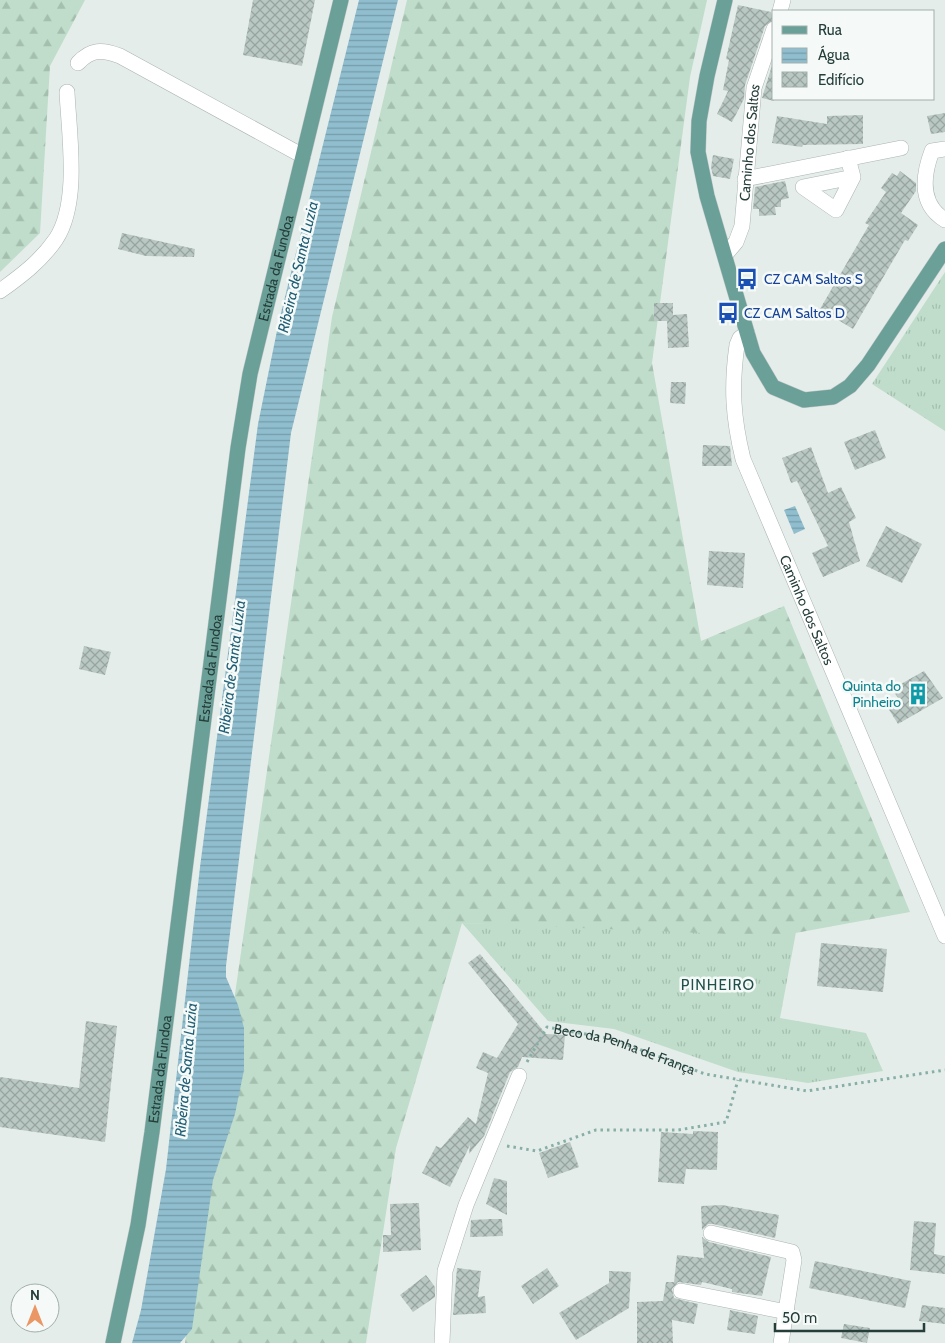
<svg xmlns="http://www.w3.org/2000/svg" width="945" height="1343" font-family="Cabin,sans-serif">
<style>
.grass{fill:url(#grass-tufts)}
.forest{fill:url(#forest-firs)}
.water{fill:url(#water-rules)}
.building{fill:url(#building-cross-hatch)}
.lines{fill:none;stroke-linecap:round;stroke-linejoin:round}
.minor-casing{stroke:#a8b5b2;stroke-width:16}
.major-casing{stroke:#c2c9c8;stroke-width:16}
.path{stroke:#87afa7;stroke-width:3;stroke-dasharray:2.5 4;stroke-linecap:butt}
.minor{stroke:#fff;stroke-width:15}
.major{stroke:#6ba099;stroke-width:15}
.labels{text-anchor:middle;stroke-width:5;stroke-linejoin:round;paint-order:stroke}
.street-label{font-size:14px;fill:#253e3a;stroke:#f5faf8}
.transit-label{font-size:14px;fill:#164399;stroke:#f5faf8;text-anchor:start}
.culture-label{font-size:14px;fill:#0d838f;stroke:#f5faf8;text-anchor:end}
.water-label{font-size:15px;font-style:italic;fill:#215f77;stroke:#f5faf8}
.neighbourhood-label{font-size:15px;letter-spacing:1px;fill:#214f4a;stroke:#f5faf8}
</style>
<defs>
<pattern id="grass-tufts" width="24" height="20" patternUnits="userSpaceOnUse" patternTransform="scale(1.25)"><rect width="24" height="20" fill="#bfddca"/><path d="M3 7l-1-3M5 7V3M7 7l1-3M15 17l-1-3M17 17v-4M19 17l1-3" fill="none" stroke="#a4bfae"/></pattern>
<pattern id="forest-firs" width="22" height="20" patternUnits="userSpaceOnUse" patternTransform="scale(1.25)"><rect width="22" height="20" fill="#bfddca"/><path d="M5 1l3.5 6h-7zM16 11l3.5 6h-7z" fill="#a4bfae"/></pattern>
<pattern id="water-rules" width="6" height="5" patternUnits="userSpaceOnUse" patternTransform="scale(1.25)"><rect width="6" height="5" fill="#90becf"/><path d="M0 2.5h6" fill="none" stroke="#759ca9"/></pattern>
<pattern id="building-cross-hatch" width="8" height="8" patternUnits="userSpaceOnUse" patternTransform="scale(1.25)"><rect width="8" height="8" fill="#bac8c4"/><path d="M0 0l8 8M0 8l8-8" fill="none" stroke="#97a4a0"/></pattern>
</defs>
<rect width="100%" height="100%" fill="#e5edea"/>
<!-- grass -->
<g class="grass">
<path d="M945,272v159l-73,-47z"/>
<path d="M462,923l334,9 -16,86 86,15 17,38 -75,12 -70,-11 -124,-43 -66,-8z"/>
</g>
<!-- forest -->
<g class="forest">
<path d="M0,0h85l-35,66 -10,167 -40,39z"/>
<path d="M407,0h300l-17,77 -38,286 49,278 83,-35 126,306 -131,24 -317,-13 -66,225 -30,195h-181l147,-1026z"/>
</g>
<!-- water -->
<g class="water">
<path d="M359,0h39l-107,433 -65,533v11l12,28 6,23v42l-9,44 -22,66 -21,149 -12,14h-48l9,-33 25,-141 34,-302 58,-443 21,-103z"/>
<path d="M795,506l10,23 -11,5 -10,-24z"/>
</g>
<!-- building -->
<g class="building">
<path d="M253,0h62l-13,66 -59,-11z"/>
<path d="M738,5l33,7 3,8 -9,6 -20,59 -1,14 -12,23 -15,-8 11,-23 -5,-1 6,-30 -3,-1z"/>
<path d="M774,59v42l-12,-3z"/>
<path d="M945,113v19l-14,2 -4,-18z"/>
<path d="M863,115v29l-60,1 -1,2 -30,-4 5,-27 50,8v-8z"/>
<path d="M713,155l21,4 -4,20 -17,-3 -2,-9z"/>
<path d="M900,171l16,12v8l-15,22 17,12 -10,16 -3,-1 -52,89 -33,-20 49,-84 -4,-2 21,-31 -5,-4 11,-15 5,3z"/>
<path d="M785,181l4,17 -8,2v7h-6l1,8 -17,1v-7h-6l2,-22z"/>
<path d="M122,233l73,16 -1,8 -48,-1 -28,-7z"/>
<path d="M654,303h19v12l14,-1 2,33 -21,1 -1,-27h-13z"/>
<path d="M671,382h15l-1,22 -15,-1z"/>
<path d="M875,430l11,28 -31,12 -11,-28z"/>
<path d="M703,445l27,1 2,20h-30z"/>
<path d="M811,447l17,46 13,-6 15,31 -7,4 11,39 -37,16 -11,-24 16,-7 -31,-65 -6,2 -9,-25z"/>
<path d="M886,526l36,18 -20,39 -36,-17z"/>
<path d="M709,551l36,2 -2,35 -36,-3z"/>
<path d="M84,646l27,6 -6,23 -26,-6z"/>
<path d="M924,671l19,27 -45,26 -10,-16 12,-7 -8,-12z"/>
<path d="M821,943l66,6 -4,43 -66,-6z"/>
<path d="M480,954l66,80 19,1 -2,25 -41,-3 -4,10 -8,5 -26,64 -15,18 1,-9 -20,42 -28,-14 14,-27 5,2 27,-31 8,7 12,-51 -12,-5 7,-16 14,6 21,-34 -50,-61z"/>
<path d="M86,1021l31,5 -12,116 -105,-15v-50l79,11z"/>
<path d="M693,1131l25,1 -1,38 -31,-1 -2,15 -26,-2 3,-50 32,2z"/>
<path d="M570,1142l9,25 -31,11 -9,-25z"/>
<path d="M494,1178l13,3v34l-21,-11z"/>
<path d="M419,1203l2,47 -38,2v-17h8l-1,-31z"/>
<path d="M722,1205l57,10 -4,23 -62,-14h-5l-6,6 -1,-24z"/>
<path d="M491,1219h11l1,17 -33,1 1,-17z"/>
<path d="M914,1221l22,2 -2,31 11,2v18l-35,-4z"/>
<path d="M702,1237l7,5 62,15 -9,39 -30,-4v-3l-30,-7 -1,3 -23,-3 -6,7 2,9 24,6 -4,20 -22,-4 1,23h-36v-41l26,-1 3,-19h8l3,-27 27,3z"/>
<path d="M815,1261l96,20 -6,27 -96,-20z"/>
<path d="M457,1268l24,3 -3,26 7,-1 1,17 -33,2z"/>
<path d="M547,1268l12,18 -26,18 -12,-18z"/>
<path d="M609,1271l22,1 -2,36 -53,32 -17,-27 50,-30z"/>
<path d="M426,1275l9,12v10l-22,15 -13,-17z"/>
<path d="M922,1305l23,3v16l-26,-3z"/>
<path d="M730,1310l28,6 -3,18 -28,-4z"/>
<path d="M844,1324l26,4 -3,15 -26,-5z"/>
</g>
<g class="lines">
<!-- minor casing -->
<g class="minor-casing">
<g id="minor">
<path d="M780,11l3,-11"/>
<path d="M78,63c13,-14 24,-14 42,-7l183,100"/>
<path d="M945,149l-13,2c-9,24 -13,53 13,69"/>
<path d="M848,158l5,19 -17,33 -33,-23 50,-10"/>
<path d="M745,179l156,-31"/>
<path id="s2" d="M725,255l11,-13 6,-16 12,-138 20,-59"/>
<path d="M0,291c21,-15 41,-30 56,-52 24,-37 13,-104 11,-147"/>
<path id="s3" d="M747,333l-7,5 -3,7c-6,42 -4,73 6,114l202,477"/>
<path d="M711,1233l81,19 2,8 -13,83"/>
<path d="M681,1291l106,21"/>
<path d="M442,1343l3,-72 21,-66 53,-129"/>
</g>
</g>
<!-- major casing -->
<g class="major-casing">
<g id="major">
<path d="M725,0l-18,76 -8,45 -1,31 9,44 46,157 20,34 31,13 29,-3 17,-11 18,-21 77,-116"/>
<path id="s4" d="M113,1343l25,-118 14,-93 86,-684 12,-74 91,-374"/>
</g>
</g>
<!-- path -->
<g class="path">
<path id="s1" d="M527,1062l20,-35 65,12 93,35 102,17 138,-21"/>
<path d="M507,1146l30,5 59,-21h82l48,-8 12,-42"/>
</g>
<!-- minor -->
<use href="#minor" class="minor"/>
<!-- major -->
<use href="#major" class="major"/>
</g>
<!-- icons -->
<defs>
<g id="bus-bare" transform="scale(1.725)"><path d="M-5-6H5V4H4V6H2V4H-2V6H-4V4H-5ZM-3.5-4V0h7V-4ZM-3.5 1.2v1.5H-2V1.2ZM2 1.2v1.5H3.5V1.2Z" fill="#1a4fb4" stroke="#f5faf8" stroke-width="2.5" paint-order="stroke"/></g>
<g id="building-bare" transform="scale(1.725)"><path d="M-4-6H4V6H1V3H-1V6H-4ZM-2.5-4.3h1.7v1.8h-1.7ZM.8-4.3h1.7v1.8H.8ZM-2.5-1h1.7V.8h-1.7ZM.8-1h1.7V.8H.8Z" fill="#0f9aa8" stroke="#f5faf8" stroke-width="2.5" paint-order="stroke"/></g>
</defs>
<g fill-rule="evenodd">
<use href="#bus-bare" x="747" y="279"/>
<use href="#bus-bare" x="728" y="313"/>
<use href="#building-bare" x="918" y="694"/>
</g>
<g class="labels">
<!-- street labels -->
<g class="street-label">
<text dy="5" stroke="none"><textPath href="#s2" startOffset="118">Caminho dos Saltos</textPath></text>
<text dy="5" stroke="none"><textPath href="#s4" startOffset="1088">Estrada da Fundoa</textPath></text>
<text dy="5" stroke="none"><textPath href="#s3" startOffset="295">Caminho dos Saltos</textPath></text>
<text dy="5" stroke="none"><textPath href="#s4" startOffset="682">Estrada da Fundoa</textPath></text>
<text dy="5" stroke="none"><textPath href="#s1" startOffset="121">Beco da Penha de França</textPath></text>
<text dy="5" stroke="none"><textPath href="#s4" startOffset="278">Estrada da Fundoa</textPath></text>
</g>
<!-- transit labels -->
<g class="transit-label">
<text x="764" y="284">CZ CAM Saltos S</text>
<text x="744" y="318">CZ CAM Saltos D</text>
</g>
<!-- culture labels -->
<g class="culture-label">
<text x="901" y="691">Quinta do<tspan x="901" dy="16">Pinheiro</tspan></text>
</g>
<!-- water labels -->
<g class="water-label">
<text transform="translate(298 267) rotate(-77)" y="5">Ribeira de Santa Luzia</text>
<text transform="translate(232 667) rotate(-83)" y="5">Ribeira de Santa Luzia</text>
<text transform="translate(186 1070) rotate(-85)" y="5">Ribeira de Santa Luzia</text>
</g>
<!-- neighbourhood labels -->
<g class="neighbourhood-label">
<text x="718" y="990">PINHEIRO</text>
</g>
</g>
<!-- legend -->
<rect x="772" y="10" width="162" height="90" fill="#f5faf8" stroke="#a2afac"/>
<rect x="782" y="26" width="25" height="8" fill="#6ba099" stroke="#a2afac"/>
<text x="818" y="35" font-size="15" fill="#253e3a">Rua</text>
<rect x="782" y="48" width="25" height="15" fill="url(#water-rules)" stroke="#a2afac"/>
<text x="818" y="60" font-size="15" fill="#253e3a">Água</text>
<rect x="782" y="72" width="25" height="15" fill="url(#building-cross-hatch)" stroke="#a2afac"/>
<text x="818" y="85" font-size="15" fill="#253e3a">Edifício</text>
<!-- north arrow -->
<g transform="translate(35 1308)"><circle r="24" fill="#f5faf8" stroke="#a2afac"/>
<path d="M0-4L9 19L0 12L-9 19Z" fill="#eb9665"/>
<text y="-8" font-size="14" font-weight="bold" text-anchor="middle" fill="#253e3a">N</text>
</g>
<!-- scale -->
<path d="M775 1323v8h149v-8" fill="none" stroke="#253e3a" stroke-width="2.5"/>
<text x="782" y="1323" font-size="15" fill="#253e3a" stroke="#f5faf8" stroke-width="4" paint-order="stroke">50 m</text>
</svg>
